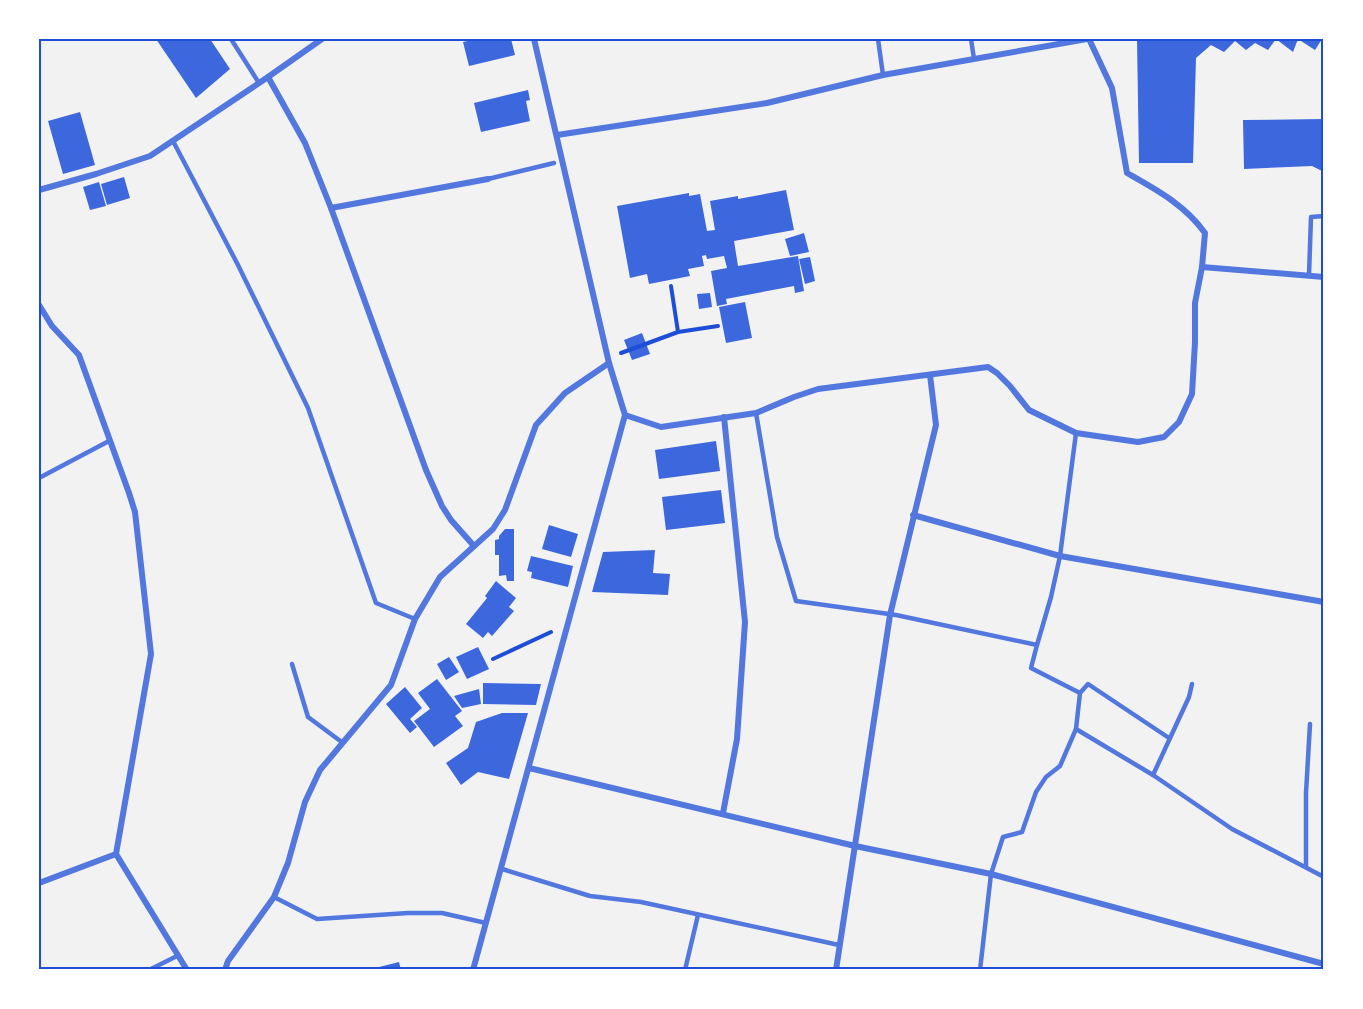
<svg xmlns="http://www.w3.org/2000/svg" width="1363" height="1009" font-family="Cabin,sans-serif">
<style>
.building{fill:#3d67dc}
.lines{fill:none;stroke-linecap:round;stroke-linejoin:round}
.path{stroke:#1d4ed8;stroke-width:4}
.service{stroke:#5277de;stroke-width:4.5}
.minor{stroke:#5277de;stroke-width:6}
.neatline{fill:none;stroke:#1d4ed8;stroke-width:2}
</style>
<rect width="100%" height="100%" fill="#f2f2f2"/>
<!-- building -->
<g class="building">
<path d="M156,39h54l20,30 -34,29z"/>
<path d="M477,39h34l4,16 -46,11 -6,-24z"/>
<path d="M1137,39h185l-7,11 -17,-11 -5,13 -17,-13 -8,11 -13,-7 -9,7 -11,-9 -11,11 -13,-7 -15,13 -3,105h-54z"/>
<path d="M528,90l2,10 -4,1 4,20 -49,11 -7,-29z"/>
<path d="M80,112l15,53 -32,9 -15,-53z"/>
<path d="M1324,119v53l-12,-6 -68,3 -1,-49z"/>
<path d="M124,177l6,21 -23,7 -6,-21z"/>
<path d="M99,182l7,24 -16,4 -7,-23z"/>
<path d="M786,190l8,40 -60,11 4,25 60,-10 6,35 -9,2 -1,-7 -68,13 1,5 -10,2 -6,-35 16,-3 -3,-12 -17,3 -1,-4 -4,1 2,10 -16,3 2,7 -41,8 -2,-10 -17,4 -13,-72 72,-13v3l11,-2 7,37 8,-1 -5,-29 28,-5v3z"/>
<path d="M804,233l5,19 -19,4 -5,-17z"/>
<path d="M810,257l5,24 -10,3 -6,-25z"/>
<path d="M710,293l2,14 -13,2 -2,-15z"/>
<path d="M745,302l7,36 -26,5 -7,-36z"/>
<path d="M642,333l8,21 -18,6 -8,-20z"/>
<path d="M716,441l4,30 -61,8 -4,-29z"/>
<path d="M721,490l4,33 -59,7 -4,-33z"/>
<path d="M549,525l29,9 -7,23 -29,-8z"/>
<path d="M505,529h9v52h-7l-1,-6 -7,1v-21h-4v-15l4,-1v-3z"/>
<path d="M655,550l-2,23 17,1 -2,21 -76,-3 11,-40z"/>
<path d="M531,556l42,10 -5,21 -37,-9 1,-6 -5,-1z"/>
<path d="M496,581l20,17 -7,9 5,4 -22,25 -4,-4 -5,6 -17,-14 21,-26 -2,-2z"/>
<path d="M478,647l11,22 -22,10 -11,-22z"/>
<path d="M449,657l10,15 -13,8 -9,-16z"/>
<path d="M437,679l25,32 -7,5 8,10 -29,21 -20,-26 16,-12 -12,-16z"/>
<path d="M483,683l58,1 -5,21 -53,-1z"/>
<path d="M405,687l17,21 -12,11 7,8 -7,6 -24,-29z"/>
<path d="M479,689l2,15 -19,4 -8,-12z"/>
<path d="M502,713h26l-19,66 -31,-7 -17,13 -15,-22 22,-15 8,-26z"/>
<path d="M399,962l2,8h-30v-1z"/>
</g>
<g class="lines">
<!-- path -->
<g class="path">
<path d="M678,332l40,-6"/>
<path d="M621,353l57,-21 -7,-46"/>
<path d="M493,659l58,-27"/>
</g>
<!-- service -->
<g class="service">
<path d="M231,39l28,44"/>
<path d="M878,39l5,36"/>
<path d="M971,39l3,20"/>
<path d="M173,141l65,124 70,143 68,195 39,16"/>
<path d="M488,179l66,-16"/>
<path d="M1309,275l2,-58 13,-1"/>
<path d="M1324,401v-7"/>
<path d="M756,413l21,124 19,64 100,14 141,30 14,-48 9,-41 16,-123"/>
<path d="M39,478l70,-37"/>
<path d="M1037,645l-6,23 49,25"/>
<path d="M292,664l16,53 35,26"/>
<path d="M1169,738l-81,-54 -8,9 -4,36 77,46 36,-78 3,-13"/>
<path d="M1153,775l79,54 92,48"/>
<path d="M1306,867v-74l4,-69"/>
<path d="M502,869l88,27 51,6 198,43"/>
<path d="M274,897l43,22 91,-6h34l44,10"/>
<path d="M149,970l28,-14"/>
<path d="M685,970l13,-55"/>
<path d="M980,970l11,-96 12,-37 19,-5 14,-40 10,-15 14,-11 16,-37"/>
</g>
<!-- minor -->
<g class="minor">
<path d="M268,77l37,66 26,65 95,262 16,36 9,14 23,26"/>
<path d="M557,135l210,-32 116,-28 204,-36"/>
<path d="M39,190l57,-16 54,-18 118,-79 54,-38"/>
<path d="M331,208l157,-29"/>
<path d="M1202,267l122,10"/>
<path d="M39,305l13,21 27,29 50,138 6,19 16,142 -35,200 -77,29"/>
<path d="M625,415l36,12 95,-14 38,-16 24,-8 170,-22 9,6 13,13 19,24 47,23 62,9 26,-5 15,-15 13,-28 3,-52v-39l7,-36 3,-34c-20,-28 -48,-43 -78,-60l-15,-85 -23,-49"/>
<path d="M913,515l147,41 264,46"/>
<path d="M529,768l326,78 136,28 333,90"/>
<path d="M723,813l14,-74 8,-117 -21,-205"/>
<path d="M116,854l71,116"/>
<path d="M225,970l3,-9 46,-64 14,-34 17,-61 15,-32 71,-85 24,-66 25,-42 53,-48 12,-19 31,-85 29,-32 44,-30"/>
<path d="M473,970l152,-555 -16,-52 -75,-324"/>
<path d="M836,970l54,-355 46,-190 -6,-50"/>
</g>
</g>
<!-- border -->
<rect width="1363" height="1009" fill="none" stroke="#ffffff" stroke-width="81"/>
<rect x="40" y="40" width="1282" height="928" class="neatline"/>
</svg>
